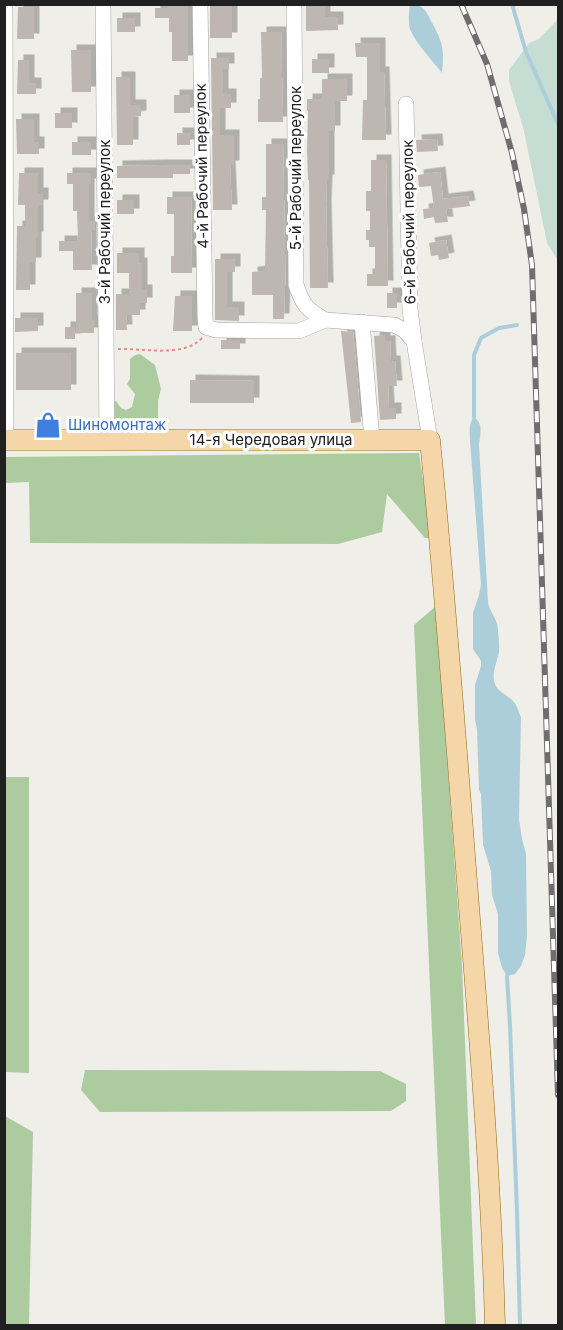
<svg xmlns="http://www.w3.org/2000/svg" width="563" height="1330" font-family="Inter,sans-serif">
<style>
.forest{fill:#accca0}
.wetland{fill:#c6ddd3}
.water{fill:#acceda}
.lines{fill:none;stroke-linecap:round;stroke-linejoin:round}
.stream{stroke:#acceda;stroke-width:4}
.building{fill:#bdb6b1;filter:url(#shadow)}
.minor-casing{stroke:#a4a4a4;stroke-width:16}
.major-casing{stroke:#90680d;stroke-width:21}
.path{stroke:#ee8a7b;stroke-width:2;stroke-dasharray:3 3;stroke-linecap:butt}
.minor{stroke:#fff;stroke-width:15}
.major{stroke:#f4d6a9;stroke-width:20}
.rail-casing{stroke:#6e6e6e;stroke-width:6}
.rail{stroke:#fff;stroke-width:4;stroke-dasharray:11;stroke-linecap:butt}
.labels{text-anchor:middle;stroke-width:6;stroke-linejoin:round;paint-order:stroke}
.street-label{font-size:15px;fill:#202020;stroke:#fff}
.shop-label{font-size:15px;fill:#366cbe;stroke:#fff;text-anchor:start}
</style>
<defs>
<filter id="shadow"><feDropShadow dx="5.5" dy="-5.5" stdDeviation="0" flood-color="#0004"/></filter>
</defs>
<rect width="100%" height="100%" fill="#f0eee8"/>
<!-- forest -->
<g class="forest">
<path d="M140,354l15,11 6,24 -3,12v18l-7,10h-32l-5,-3 -3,-24 5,-1 5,7 5,2 6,-3 3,-13 -8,-10 3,-5v-20l5,-4z"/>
<path d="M419,453l13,85h-7l-38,-44 -5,38 -44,12 -308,-1 -1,-61 -24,1 -1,-26z"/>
<path d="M436,606l26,360 14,359h-31l-31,-700z"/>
<path d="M5,777h24v296l-24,-1z"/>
<path d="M85,1070l295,1 26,13v17l-15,10 -291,1 -19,-22z"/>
<path d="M5,1116l28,16 -4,193h-24z"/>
</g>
<!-- wetland -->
<path class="wetland" d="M558,19v242l-11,-18 -23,-112 -15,-50v-11l20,-27 10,-4z"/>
<!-- water -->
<g class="water">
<path d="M410,4c12,0 16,6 21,17 11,19 14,29 11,52 -10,-13 -26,-29 -32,-44 -2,-8 -1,-17 0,-25z"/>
<path d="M474,417c10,7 6,18 5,28l9,157c1,8 7,14 9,22 1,1 3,26 2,28 -2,10 -8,22 -4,32 2,7 12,11 17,16 5,4 6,11 9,17l-2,102 3,20 4,15 1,82 -2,19 -4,11 -6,8 -8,2 -5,-8 -4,-15v-39l-6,-19 -1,-24 -8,-26 -2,-51 -2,-4 -2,-60 -2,-11v-34l6,-19v-5l-8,-12v-36l6,-18 2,-10 -11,-144c0,-8 -2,-17 4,-24z"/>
</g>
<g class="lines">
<!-- stream -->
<g class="stream">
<path d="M512,4l14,48 32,72"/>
<path d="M474,417v-62l7,-17 18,-10 18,-3"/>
<path d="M507,976l3,50 7,186 3,114"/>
</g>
</g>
<!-- building -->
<g class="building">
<path d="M167,4h21v57h-16v-29h-3v-14h-14v-10h12z"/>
<rect x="210" y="4" width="22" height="34"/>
<path d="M306,4h19v13h13v13l-32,1z"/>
<path d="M18,7h16v32h-17z"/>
<rect x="117" y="18" width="18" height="14"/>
<path d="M261,32h20l2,90h-25v-23h2v-21h2z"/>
<path d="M355,43h25v29h4l2,68h-24l1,-40h4v-43h-11z"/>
<path d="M71,50h20v42h-19z"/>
<path d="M211,58h18v11h-6v25h8v14h-11v27h14v31h-4l2,44h-19z"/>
<rect x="312" y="59" width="17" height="14"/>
<path d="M18,60h11v23h7v11h-19z"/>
<path d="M116,77h14v28h11v11l-8,1v28h-16z"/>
<path d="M322,79h25v22h-12v30h-6v49h-2l-1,24 2,84h-18l-1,-108h-1l-1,-30 1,-39h-1v-12h15z"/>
<rect x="174" y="95" width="16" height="18"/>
<rect x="55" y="113" width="17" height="15"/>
<path d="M16,119h18v23h5v12h-22z"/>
<rect x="177" y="133" width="13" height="12"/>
<path d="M437,139l1,12 -21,1 -1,-12z"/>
<rect x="72" y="142" width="19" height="13"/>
<path d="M266,144h17l2,110h1l-2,65h-11v-24h-21v-23l13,-1 1,-61h-4v-13h4z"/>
<path d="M371,160h15l2,126h-21v-12h8v-27h-6v-7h-3v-10h4v-19h-4v-20h5z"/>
<path d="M162,165h28v9h-17v4h-56v-12z"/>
<path d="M440,172l3,27 25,-3 2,10 -24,3 2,13 -13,1 -1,-6 -10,2 -1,-10 11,-1 -3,-22 -12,1 -1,-12z"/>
<path d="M19,173h19v20h5v12h-5v32h-2v26h-6v27h-14l1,-64h8v-21h-7z"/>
<path d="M67,173h24v11h-2v37h6v9h-4l1,40h-19v-19h-14v-10h19l-1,-30h-4v-27h-6z"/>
<path d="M167,197h24l1,76h-21v-17h3v-42h-7z"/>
<rect x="117" y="200" width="17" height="14"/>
<path d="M446,240l3,18 -10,2 -1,-5 -7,1 -2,-13z"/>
<path d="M117,253h22v10h3v27h5v13h-7v12h-14l1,15h-11v-36h13v-21h-12z"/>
<path d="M215,259h20v13h-8v35h12v14l-24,-1z"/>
<path d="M76,293h16v27h2v13h-18z"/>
<rect x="387" y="293" width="10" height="15"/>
<path d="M175,296h17v35h-19z"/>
<path d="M15,318h23v13l-23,1z"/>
<rect x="65" y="327" width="10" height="12"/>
<path d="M341,331l12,1 8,90 -10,1z"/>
<path d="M385,335v6h5l1,20h4l2,25h-9l1,22h7v11l-16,1 -6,-84z"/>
<rect x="221" y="340" width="19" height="9"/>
<rect x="16" y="353" width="55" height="37"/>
<path d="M190,380l64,1v22h-64z"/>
</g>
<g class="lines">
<!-- minor casing -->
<g class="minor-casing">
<g id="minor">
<path d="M5,4l1,436"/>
<path d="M103,4l4,436"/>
<path d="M200,4l5,314 1,9 10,3 83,1 26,-11 69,5 10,5 10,11 16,99"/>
<path d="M294,4l2,281c7,20 10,24 29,35"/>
<path d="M406,104l4,205 4,32"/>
<path d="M362,322l10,118"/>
</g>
</g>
<!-- major casing -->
<g class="major-casing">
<path id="major" d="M4,440h426c14,142 25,286 36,429 12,152 25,304 29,457"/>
</g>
<!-- path -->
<path class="path" d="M118,349c25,-1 65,9 84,-11"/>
<!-- minor -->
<use href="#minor" class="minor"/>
<!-- major -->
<use href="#major" class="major"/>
<!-- rail casing -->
<g class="rail-casing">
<path id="rail" d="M461,4l26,60 25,89 12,56 8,56 26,830"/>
</g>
<!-- rail -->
<use href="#rail" class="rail"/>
</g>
<!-- icons -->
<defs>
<g id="shop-bare" transform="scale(2.07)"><path d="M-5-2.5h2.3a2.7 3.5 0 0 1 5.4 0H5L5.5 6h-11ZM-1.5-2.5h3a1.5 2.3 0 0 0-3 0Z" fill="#3f7fe0" stroke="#fff" stroke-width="2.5" paint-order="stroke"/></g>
</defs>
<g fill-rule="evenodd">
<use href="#shop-bare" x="48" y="425"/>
</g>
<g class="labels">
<!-- street labels -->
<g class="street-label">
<text transform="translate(202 166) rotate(-91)" y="5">4-й Рабочий переулок</text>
<text transform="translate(296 168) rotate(-90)" y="5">5-й Рабочий переулок</text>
<text transform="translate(105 222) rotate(-90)" y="5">3-й Рабочий переулок</text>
<text transform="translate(409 222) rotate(-91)" y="5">6-й Рабочий переулок</text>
<text x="271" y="445">14-я Чередовая улица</text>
</g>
<!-- shop labels -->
<g class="shop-label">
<text x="68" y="430">Шиномонтаж</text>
</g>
</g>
<!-- border -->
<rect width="563" height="1330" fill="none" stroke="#202020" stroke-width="12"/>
</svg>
